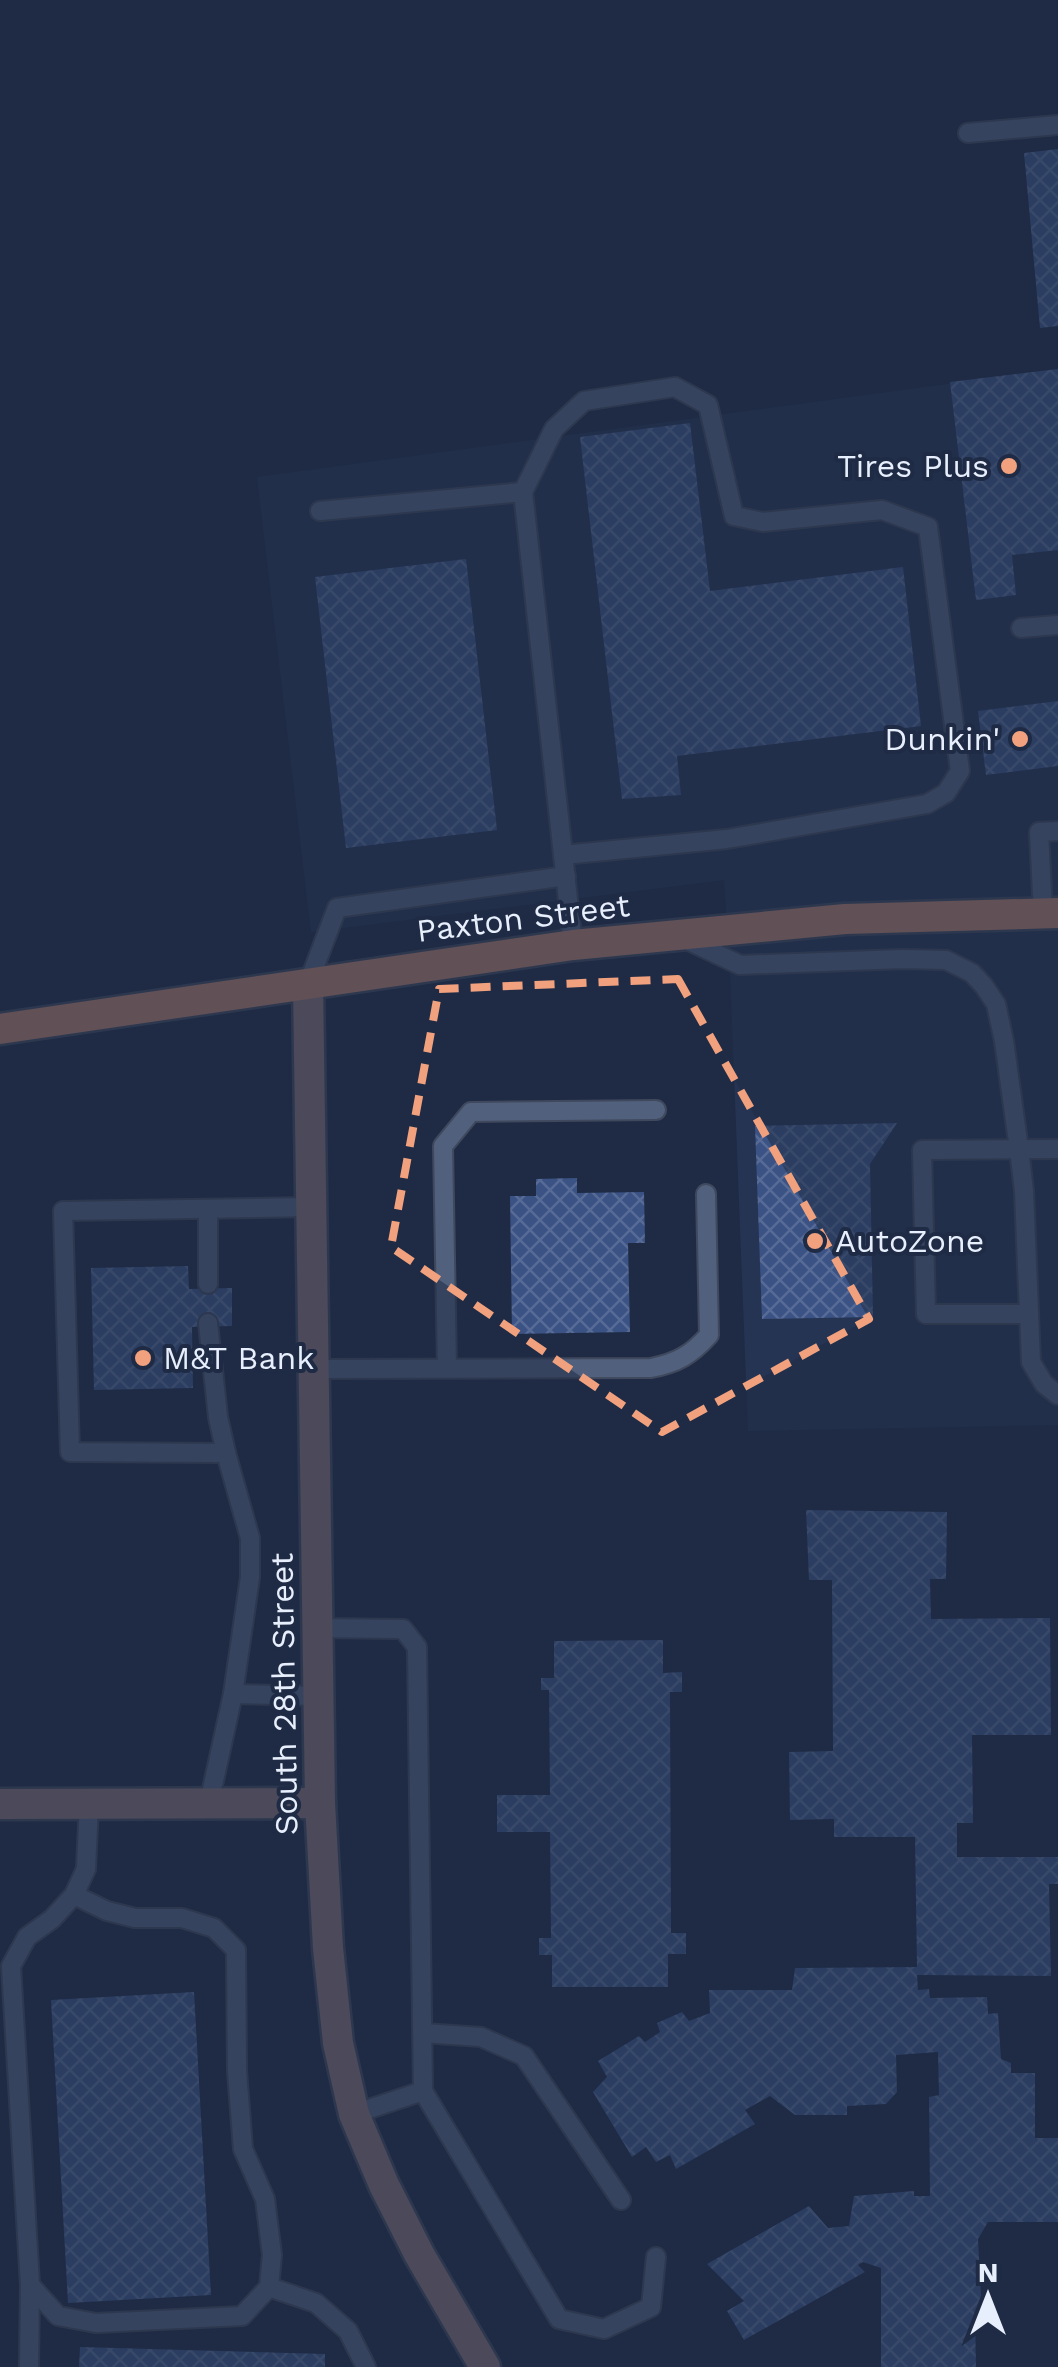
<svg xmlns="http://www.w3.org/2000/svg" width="1058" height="2367" font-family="'Work Sans',sans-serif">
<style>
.built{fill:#253453}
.building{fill:url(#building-cross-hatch)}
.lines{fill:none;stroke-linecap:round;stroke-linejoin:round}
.lane-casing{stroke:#3f485c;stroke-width:22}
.secondary-casing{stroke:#3f485c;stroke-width:35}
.primary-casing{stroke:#3f485c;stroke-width:35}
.lane{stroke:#51607c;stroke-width:18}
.secondary{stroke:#816e74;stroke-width:30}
.primary{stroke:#b17c6c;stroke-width:30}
.marked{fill:none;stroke:#f1a17d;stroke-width:8;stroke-dasharray:20 12;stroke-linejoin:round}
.poi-dot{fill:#f1a17d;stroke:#1f2b45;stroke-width:4}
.labels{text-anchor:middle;stroke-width:8;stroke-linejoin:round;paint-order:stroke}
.poi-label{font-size:32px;fill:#e8effc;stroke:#1f2b45;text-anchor:end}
.street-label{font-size:32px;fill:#e8effc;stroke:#1f2b45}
</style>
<defs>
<pattern id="building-cross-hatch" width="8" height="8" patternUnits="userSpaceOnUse" patternTransform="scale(2.5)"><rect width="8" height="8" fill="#3a5284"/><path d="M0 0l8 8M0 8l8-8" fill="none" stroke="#566b96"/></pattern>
</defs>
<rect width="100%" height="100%" fill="#1f2b45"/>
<!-- built -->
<path class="built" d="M1058,369v1056l-310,6 -18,-459 -6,-92 -413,52 -54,-455z"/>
<!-- building -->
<g class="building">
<path d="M1058,149v177l-18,2 -16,-175z"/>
<path d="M1058,369v181l-46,5 4,40 -40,5 -26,-218z"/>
<path d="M690,423l20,168 193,-24 18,159 -244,30 4,39 -59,4 -42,-362z"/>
<path d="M466,559l31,271 -151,18 -31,-271z"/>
<path d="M1058,701v65l-72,9 -8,-64z"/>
<path d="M897,1123l-27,41 3,153 -111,2 -7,-193z"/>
<path d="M577,1178v15l67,-1 1,51h-17l2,89 -118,2 -2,-138h26v-17z"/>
<path d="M188,1266l1,23 43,-1v38l-40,1 1,61 -99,2 -3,-122z"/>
<path d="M806,1510l141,2 -1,67h-16l1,40 119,-1 1,117h-79l1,88h-16v34h101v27h-9l2,92 -134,-1 1,15 11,-1 1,9 57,-1 1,17 10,-1 3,46 10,4v10h24v65h23v84h-70l-10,17 4,75 -7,2 1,51h-95v-99l-18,-6 -5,3 7,7 -121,68 -17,-29 17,-10 -37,-37 102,-58 19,22 21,-2 5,-30 60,-5v5h16l-1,-99 10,-2 -1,-43 -42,3 1,37 -11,12 -39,2v9h-52l-25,-19 -25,14 10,14 -79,45 -6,-14 -14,7 -10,-15 -14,10 -39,-65 14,-15 -9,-16 41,-25 6,6 15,-10 -3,-9 25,-11 7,9 21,-8 -1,-23h83l3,-22 122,-1 -2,-130h-81v-18l-44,1 -1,-68 44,-1 -1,-171h-23z"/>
<path d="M663,1640v33l19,-1v20h-12l1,241h15v21h-18v33h-116v-32h-13v-17h12l-1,-106h-53v-37h53l-1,-105h-8v-12h13v-37z"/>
<path d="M194,1992l17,303 -143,8 -17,-303z"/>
<path d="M80,2347l245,7v13h-246z"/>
</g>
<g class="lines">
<!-- lane casing -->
<g class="lane-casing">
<g id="lane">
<path d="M968,133l90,-8"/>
<path d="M523,492l31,-63 30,-28 91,-14 33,18 26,111 29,6 119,-12 46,17 32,244 -14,22 -19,11 -200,35 -164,16"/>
<path d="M320,511l203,-19 50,453"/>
<path d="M1021,628l37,-3"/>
<path d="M1043,913l-4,-81 19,-1"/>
<path d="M685,939l55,26 162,-6 44,1 26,13 12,13 12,18 8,37 15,108 5,42 7,171 13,22 14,11"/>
<path d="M308,984l29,-76 229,-32"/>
<path d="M208,1209v75"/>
<path d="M1029,1314h-103l-4,-164 136,-1"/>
<path d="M208,1323l10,94 8,36 24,85v39l-17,117 -24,109"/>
<path d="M447,1368l-4,-222 28,-34 185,-2"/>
<path d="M313,1369l338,-1c26,-5 40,-13 58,-33l-3,-141"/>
<path d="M226,1453l-156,-1 -7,-241 248,-4"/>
<path d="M318,1628l85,1 14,18 6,444 136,228 45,10 47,-22 5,-50"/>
<path d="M233,1694l85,2"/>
<path d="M74,1895l33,16 28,7h47l32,10 22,22 1,121 6,78 22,50 7,56 -3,32 -27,29 -146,7 -38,-7 -28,-31 -19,-319 16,-29 25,-18 22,-24 12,-26 3,-65"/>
<path d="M423,2033l58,4 43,19 97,144"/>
<path d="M354,2114l69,-23"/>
<path d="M269,2287l47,16 32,28 18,36"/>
<path d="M29,2367l1,-82"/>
</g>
</g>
<!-- secondary casing -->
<g class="secondary-casing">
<g id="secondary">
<path d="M308,984l12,819 8,145 10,95 16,71 30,71 35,69 66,113"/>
<path d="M0,1804l320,-1"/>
</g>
</g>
<!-- primary casing -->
<g class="primary-casing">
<path id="primary" d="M0,1029l573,-84 272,-26 213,-6"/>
</g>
<!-- lane -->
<use href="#lane" class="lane"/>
<!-- secondary -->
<use href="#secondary" class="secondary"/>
<!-- primary -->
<use href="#primary" class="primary"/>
</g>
<!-- marked area -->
<path d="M0 0H1058V2367H0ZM678,979l191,340 -207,113 -271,-185 48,-258z" fill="#1f2b45" fill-opacity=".55" fill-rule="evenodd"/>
<path class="marked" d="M678,979l191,340 -207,113 -271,-185 48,-258z"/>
<!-- markers -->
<g class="poi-dot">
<circle cx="1009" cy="466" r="10"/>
<circle cx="1020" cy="739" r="10"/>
<circle cx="815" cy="1241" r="10"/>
<circle cx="143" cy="1358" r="10"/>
</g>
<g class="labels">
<!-- poi labels -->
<g class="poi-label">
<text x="989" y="477">Tires Plus</text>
<text x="1000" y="750">Dunkin'</text>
<text x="835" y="1252" text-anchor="start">AutoZone</text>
<text x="163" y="1369" text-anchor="start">M&amp;T Bank</text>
</g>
<!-- street labels -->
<g class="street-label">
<text transform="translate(523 918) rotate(-7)" y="11">Paxton Street</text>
<text transform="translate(284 1694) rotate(-91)" y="11">South 28th Street</text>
</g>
</g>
<!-- north arrow -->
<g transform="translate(988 2297)" stroke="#1f2b45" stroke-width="8" paint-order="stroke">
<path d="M0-8L18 38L0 25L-18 38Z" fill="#e8effc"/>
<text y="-15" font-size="28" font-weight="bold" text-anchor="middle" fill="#e8effc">N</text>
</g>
</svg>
